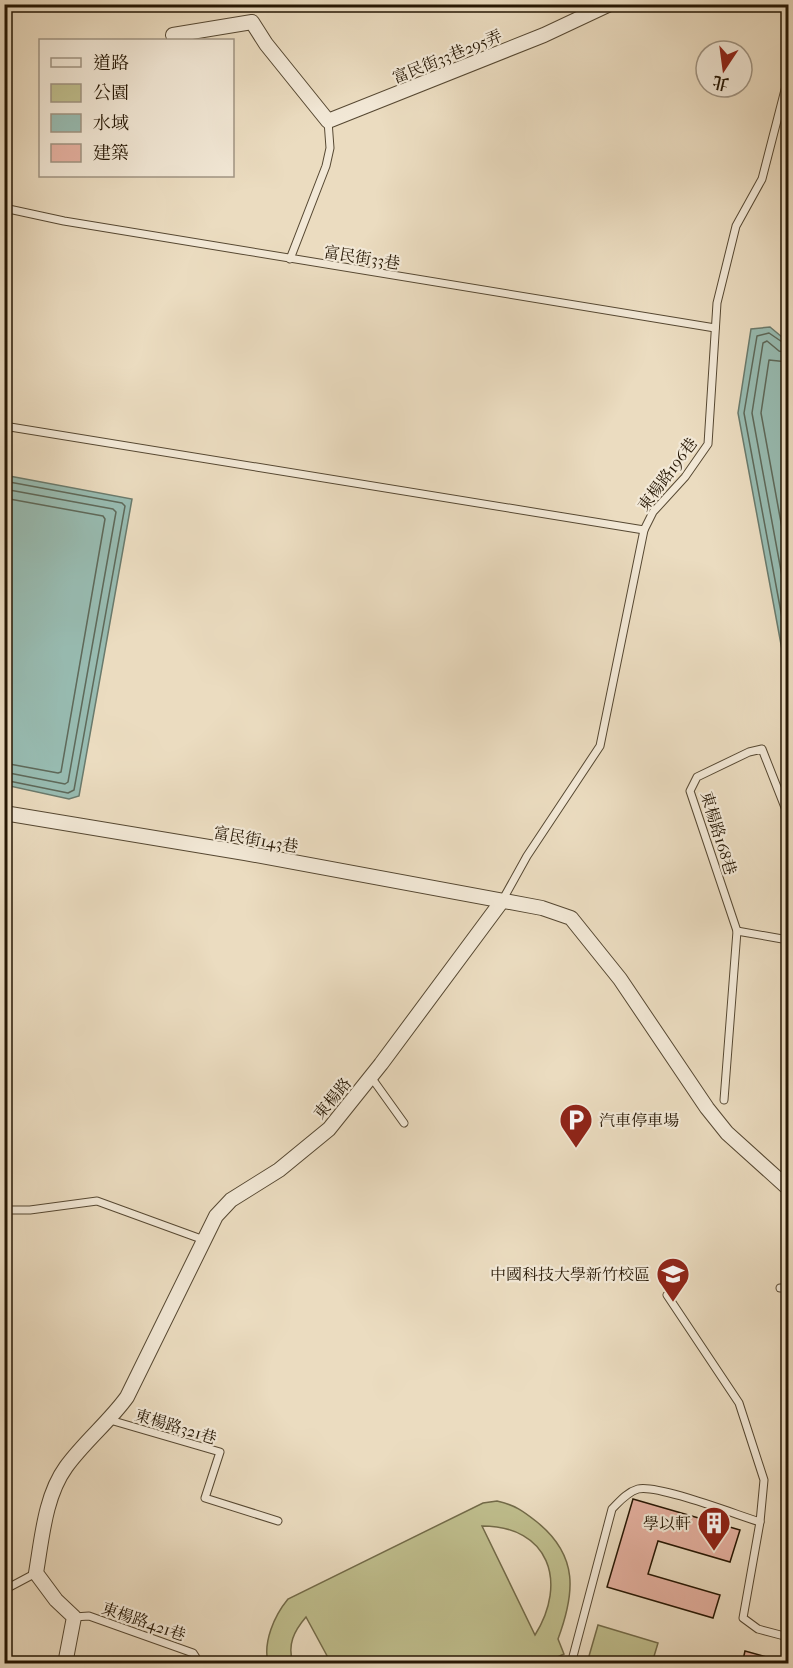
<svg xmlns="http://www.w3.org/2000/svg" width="793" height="1668" font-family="'IM FELL French Canon','Noto Serif TC',serif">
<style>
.green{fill:#bfbe8d;stroke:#726a48;stroke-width:1.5;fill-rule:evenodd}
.water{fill:#98bcb2;stroke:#6a7a6c;stroke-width:1.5}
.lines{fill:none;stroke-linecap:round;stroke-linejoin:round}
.shore{stroke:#5e695a;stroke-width:1.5}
.building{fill:#e6b2a2;stroke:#251603;stroke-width:1.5}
.service-casing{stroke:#564832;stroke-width:9}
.minor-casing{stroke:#564832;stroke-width:16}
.service{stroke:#f2e8d6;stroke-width:7}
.minor{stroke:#f2e8d6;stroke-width:14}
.labels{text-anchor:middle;stroke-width:4.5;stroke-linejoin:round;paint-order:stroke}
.street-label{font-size:16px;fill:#251603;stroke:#f2e8d6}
.poi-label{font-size:16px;fill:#251603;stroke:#f2e8d6;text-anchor:end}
</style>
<rect width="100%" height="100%" fill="#ebdcc0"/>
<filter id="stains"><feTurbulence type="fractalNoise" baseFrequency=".00333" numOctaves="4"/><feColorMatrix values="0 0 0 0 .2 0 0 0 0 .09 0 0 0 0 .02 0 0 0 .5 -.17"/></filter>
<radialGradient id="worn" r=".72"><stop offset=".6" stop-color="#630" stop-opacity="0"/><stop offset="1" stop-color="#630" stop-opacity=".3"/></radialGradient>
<!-- green -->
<g class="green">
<path d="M497,1501c18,4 26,10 40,21 42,34 38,71 21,117l6,15 -22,10 -211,-1 -25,-46c-12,14 -19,28 -13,46h-25c-5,-21 6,-47 20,-64l195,-96zM482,1526c67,0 86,56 53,109z"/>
<path d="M598,1625l60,18 -6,20h-65z"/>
</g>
<!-- water -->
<g class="water">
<path d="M770,327l18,15v340l-50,-269 13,-84z"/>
<path d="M4,475l128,24 -53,297 -10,3 -64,-14z"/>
</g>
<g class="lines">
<!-- shore -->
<g class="shore">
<path d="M788,346l-19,-13 -12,3 -13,77 44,237"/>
<path d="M788,353l-9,-2 -12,-10 -4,2 -11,70 36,196"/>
<path d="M788,362l-19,-2 -8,53 27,148"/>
<path d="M4,481l118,22 3,3 -51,284 -6,3 -64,-13"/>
<path d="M4,489l109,20 3,3 -48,270 -3,2 -61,-12"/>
<path d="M4,498l99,18 2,3 -44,253 -3,1 -54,-10"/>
</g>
</g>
<!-- building -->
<g class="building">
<path d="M633,1499l107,31 -10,32 -72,-21 -10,33 72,21 -7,23 -106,-31z"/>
<path d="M745,1651l43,12v1h-46z"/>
</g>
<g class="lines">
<!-- service casing -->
<g class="service-casing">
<g id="service">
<path d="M4,208l60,13 651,107"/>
<path d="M290,259l36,-93 4,-18 -2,-27"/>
<path d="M4,426l640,104"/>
<path d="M502,901l25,-45 73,-110 44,-216 9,-18 32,-35 23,-33 9,-141 19,-77 26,-47 26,-101"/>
<path d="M737,931l51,9"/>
<path d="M371,1077l33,46"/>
<path d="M724,1100l13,-169 -47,-140 7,-14 52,-25 13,-3 26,66"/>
<path d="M4,1210h26l67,-9 107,39"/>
<path d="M780,1288h8"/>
<path d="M667,1295l72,108 25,77 -4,42 -17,96 15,11 30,8"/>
<path d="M110,1420l110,32 -15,46 73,23"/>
<path d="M4,1590l32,-17"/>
<path d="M74,1617l15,-1 104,37 7,11"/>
<path d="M571,1664l41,-155c7,-7 15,-17 26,-20 19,-5 99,26 122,33"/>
</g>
</g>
<!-- minor casing -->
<g class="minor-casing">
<g id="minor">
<path d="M173,35l79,-13 14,22 62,77 216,-86 66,-31"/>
<path d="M4,813l241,40 297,55 29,10 49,61 87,129 20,25 61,55"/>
<path d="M65,1664l9,-47 -18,-17 -20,-27c6,-35 9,-77 30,-106 18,-25 43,-45 61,-70l89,-181 15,-16 48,-30 50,-41 52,-65 121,-163"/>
</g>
</g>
<!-- service -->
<use href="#service" class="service"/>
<!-- minor -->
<use href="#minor" class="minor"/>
</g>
<!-- icons -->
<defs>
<g id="parking-pin" transform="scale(1.725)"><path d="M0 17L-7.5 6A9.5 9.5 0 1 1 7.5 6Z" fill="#8f2418" stroke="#f2e8d6"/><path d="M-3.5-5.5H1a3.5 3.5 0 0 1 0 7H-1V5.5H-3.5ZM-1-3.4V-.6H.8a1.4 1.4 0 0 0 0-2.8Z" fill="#fff"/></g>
<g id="university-pin" transform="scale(1.725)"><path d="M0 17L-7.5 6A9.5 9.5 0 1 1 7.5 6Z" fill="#8f2418" stroke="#f2e8d6"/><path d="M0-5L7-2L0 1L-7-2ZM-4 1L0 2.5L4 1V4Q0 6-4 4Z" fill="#fff"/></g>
<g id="building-pin" transform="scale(1.725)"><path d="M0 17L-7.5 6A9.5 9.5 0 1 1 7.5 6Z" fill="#8f2418" stroke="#f2e8d6"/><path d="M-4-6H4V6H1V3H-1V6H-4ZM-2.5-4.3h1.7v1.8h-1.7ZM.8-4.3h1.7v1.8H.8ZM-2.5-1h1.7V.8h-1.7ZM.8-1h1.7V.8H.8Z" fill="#fff"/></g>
</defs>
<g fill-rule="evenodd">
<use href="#parking-pin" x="576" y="1120"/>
<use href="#university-pin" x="673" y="1274"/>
<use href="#building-pin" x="714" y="1523"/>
</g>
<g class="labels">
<!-- street labels -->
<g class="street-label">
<text transform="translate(447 56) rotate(-22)" y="6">富民街33巷295弄</text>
<text transform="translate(362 257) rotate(9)" y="6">富民街33巷</text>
<text transform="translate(667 474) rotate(-53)" y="6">東楊路196巷</text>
<text transform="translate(719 833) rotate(73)" y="6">東楊路168巷</text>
<text transform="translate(256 839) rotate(10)" y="6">富民街143巷</text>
<text transform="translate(332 1098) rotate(-50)" y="6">東楊路</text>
<text transform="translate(176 1426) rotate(17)" y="6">東楊路321巷</text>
<text transform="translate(144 1621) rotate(19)" y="6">東楊路421巷</text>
</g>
<!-- poi labels -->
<g class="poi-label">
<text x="599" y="1126" text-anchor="start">汽車停車場</text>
<text x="650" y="1280">中國科技大學新竹校區</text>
<text x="691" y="1529">學以軒</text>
</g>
</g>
<!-- margin -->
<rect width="793" height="1668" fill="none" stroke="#ebdcc0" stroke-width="24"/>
<rect x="6" y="6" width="781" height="1656" fill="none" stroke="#251603" stroke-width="3"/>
<rect x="12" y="12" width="769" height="1644" fill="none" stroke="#251603" stroke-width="1.5"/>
<!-- legend -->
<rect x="39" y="39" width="195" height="138" fill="#f2e8d6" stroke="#a09482" stroke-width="1.5"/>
<rect x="51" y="58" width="30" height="9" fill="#f2e8d6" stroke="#a09482" stroke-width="1.5"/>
<text x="93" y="69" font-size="18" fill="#251603">道路</text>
<rect x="51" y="84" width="30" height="18" fill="#bfbe8d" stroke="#a09482" stroke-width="1.5"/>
<text x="93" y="99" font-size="18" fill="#251603">公園</text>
<rect x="51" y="114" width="30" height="18" fill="#98bcb2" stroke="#a09482" stroke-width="1.5"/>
<text x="93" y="129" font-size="18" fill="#251603">水域</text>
<rect x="51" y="144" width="30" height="18" fill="#e6b2a2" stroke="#a09482" stroke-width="1.5"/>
<text x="93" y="159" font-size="18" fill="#251603">建築</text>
<!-- north arrow -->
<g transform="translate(724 69) rotate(193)"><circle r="28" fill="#f2e8d6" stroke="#a09482" stroke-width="1.5"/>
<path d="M0-4.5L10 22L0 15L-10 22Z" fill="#8f2418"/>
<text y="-9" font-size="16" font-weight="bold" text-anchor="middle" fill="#251603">北</text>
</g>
<rect width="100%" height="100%" filter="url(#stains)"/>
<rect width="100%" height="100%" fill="url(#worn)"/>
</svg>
